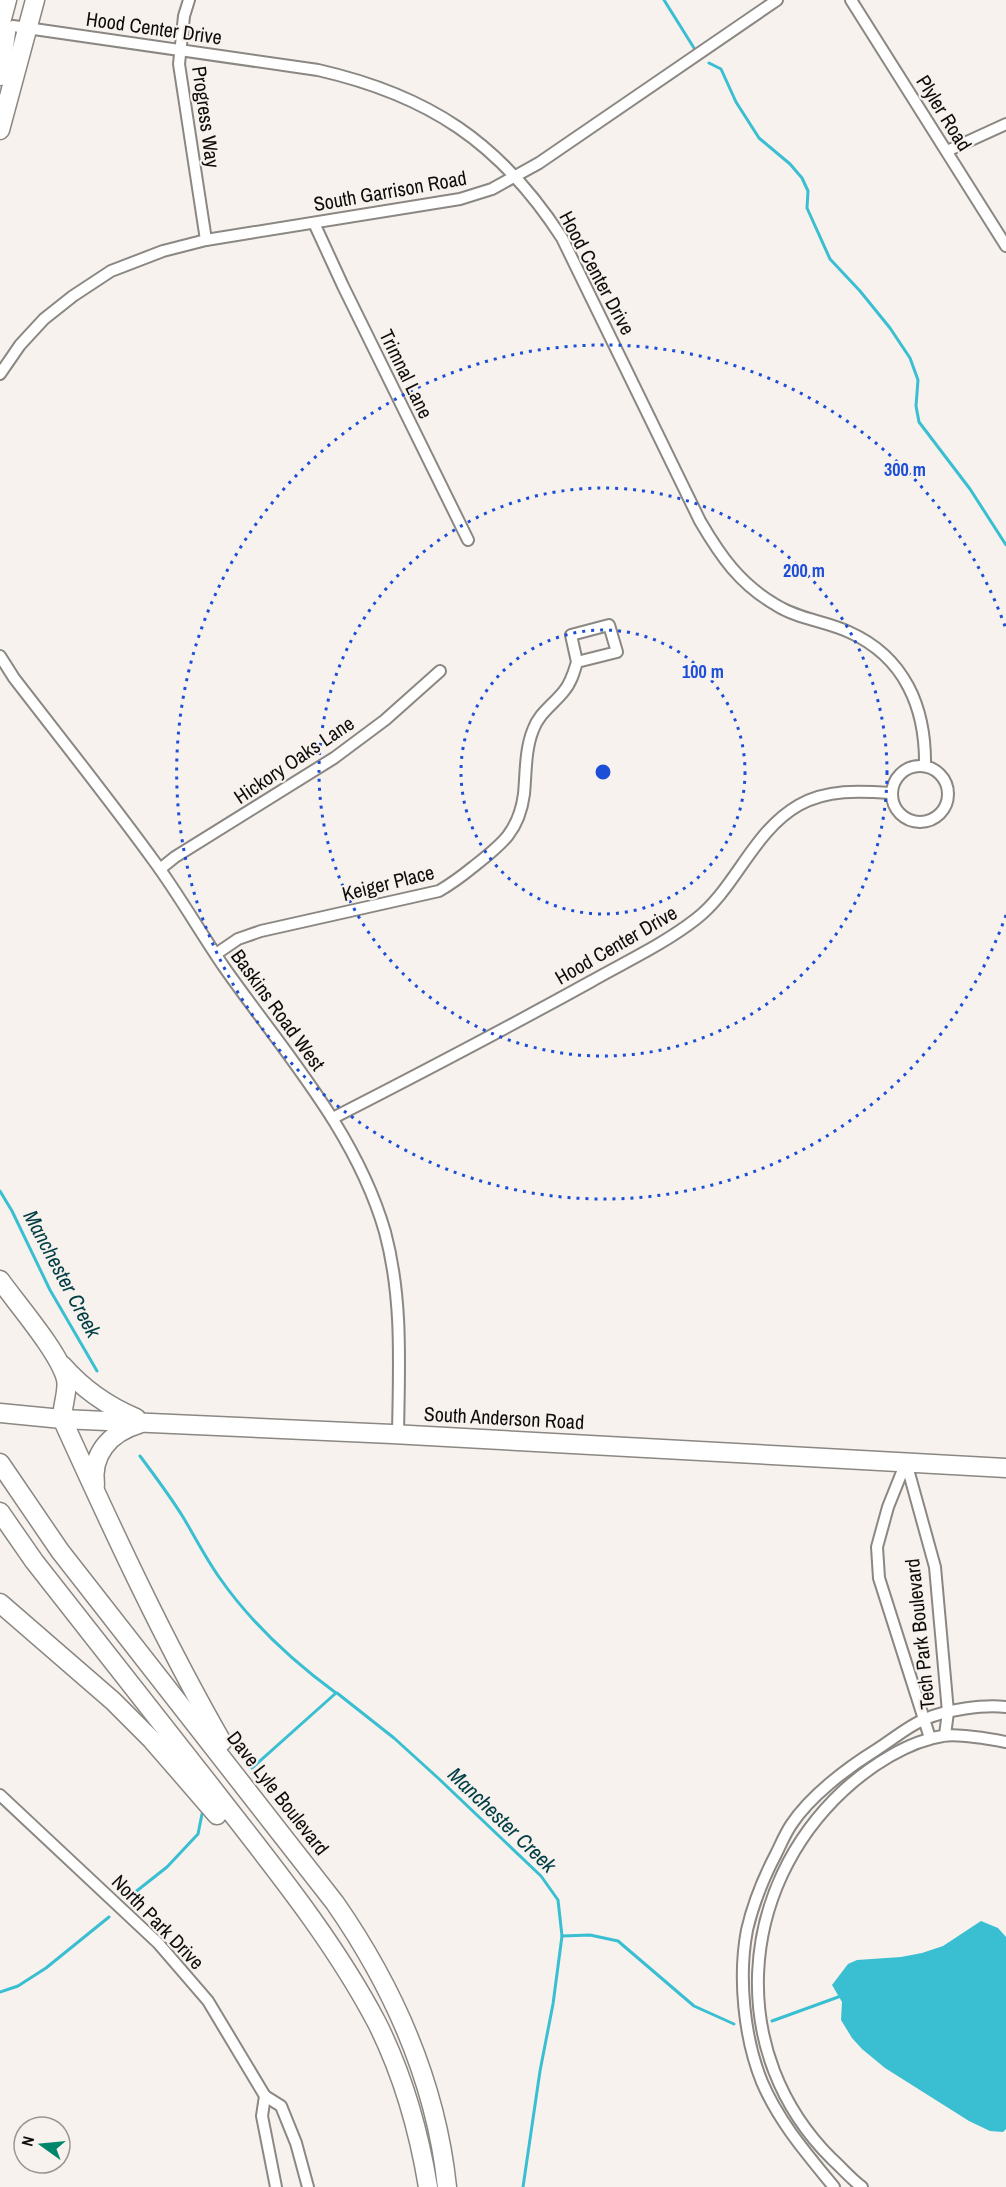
<svg xmlns="http://www.w3.org/2000/svg" width="1006" height="2187" font-family="'Archivo Narrow',sans-serif">
<style>
.water{fill:#39bfd1}
.lines{fill:none;stroke-linecap:round;stroke-linejoin:round}
.stream{stroke:#39bfd1;stroke-width:3}
.minor-casing{stroke:#8b8782;stroke-width:14}
.primary-casing{stroke:#8b8782;stroke-width:21}
.minor{stroke:#fff;stroke-width:10}
.primary{stroke:#fff;stroke-width:18}
.ring{fill:none;stroke:#1d4ed8;stroke-width:3;stroke-dasharray:3 6}
.labels{text-anchor:middle;stroke-width:4.5;stroke-linejoin:round;paint-order:stroke}
.street-label{font-size:20px;fill:#0f0d0c;stroke:#f7f2ed}
.water-label{font-size:21px;font-style:italic;fill:#003e45;stroke:#f7f2ed}
.centre{fill:#1d4ed8;stroke:#f7f2ed;stroke-width:3}
.ring-label{font-size:18px;text-anchor:middle;font-weight:bold;fill:#1d4ed8;stroke:#f7f2ed;stroke-width:4.5;stroke-linejoin:round;paint-order:stroke}
</style>
<rect width="100%" height="100%" fill="#f7f2ed"/>
<!-- water -->
<path class="water" d="M981,1921l17,7 8,9v192l-3,3 -13,-1 -21,-10 -84,-53 -23,-19 -10,-11 -11,-18 1,-18 -10,-17 16,-21 9,-4 44,-3 21,-4 21,-7z"/>
<g class="lines">
<!-- stream -->
<g class="stream">
<path d="M664,0l30,48"/>
<path d="M709,63l12,6 15,33 23,36 31,26 12,14 6,13 -1,17 23,51 30,32 30,37 20,30 8,22 -2,26 3,16 51,67 36,56"/>
<path d="M0,1191l12,20 38,79 47,81"/>
<path d="M140,1456c15,20 30,40 43,61 12,20 22,40 36,60 32,46 72,83 117,116l-84,75"/>
<path d="M337,1693l57,45 44,40 103,98 17,24 4,36 -9,68 -13,67 -17,116"/>
<path d="M129,1897l38,-30 31,-33 4,-20"/>
<path d="M562,1936l28,-1 28,6 76,65 40,18"/>
<path d="M0,1992l18,-6 28,-18 63,-51"/>
<path d="M772,2021l69,-25"/>
</g>
<!-- minor casing -->
<g class="minor-casing">
<g id="minor">
<path d="M189,0l-5,16 -5,48 27,176"/>
<path d="M851,0l155,246"/>
<path d="M13,26l305,44c110,25 182,72 244,168l138,283c21,36 40,63 76,84 22,14 49,16 73,27 56,25 77,76 76,134"/>
<path d="M947,151l59,-27"/>
<path d="M314,223l29,63 125,254"/>
<path d="M0,374l20,-29 24,-26 29,-23 38,-25 52,-20 43,-11 254,-41 32,-10 47,-26 238,-163"/>
<path d="M0,656l14,22c47,61 95,121 140,183 25,34 46,71 70,106 59,84 132,164 161,265 18,67 14,134 13,202"/>
<circle cx="920" cy="794" r="28"/>
<path d="M160,869l15,-12 159,-99 51,-38 55,-49"/>
<path d="M216,954l22,-15 23,-8 178,-40c12,-7 23,-15 34,-24 28,-22 46,-35 51,-73 2,-21 1,-44 9,-64 6,-17 20,-25 31,-39 7,-8 10,-19 13,-29l40,-10 -8,-27 -38,10 6,27"/>
<path d="M333,1118c86,-44 172,-89 257,-136 35,-20 74,-38 106,-63 40,-31 57,-88 103,-114 29,-16 60,-14 93,-12"/>
<path d="M906,1462l-18,45 -11,40 2,31 51,160"/>
<path d="M906,1462l29,105 13,145 -3,23"/>
<path d="M0,1795l158,148 50,58 57,95 16,10 15,37 12,44"/>
<path d="M265,2096l-3,20 14,71"/>
<path d="M834,2187c-27,-33 -55,-65 -72,-105 -18,-44 -24,-105 -15,-152 6,-26 17,-53 29,-76 5,-10 9,-20 15,-29 19,-29 56,-57 85,-75 16,-10 32,-24 49,-31 21,-9 59,-15 81,-12"/>
<path d="M862,2187c-11,-8 -20,-19 -30,-28 -106,-105 -95,-270 12,-369 25,-23 64,-49 99,-54 15,-3 47,3 63,6"/>
</g>
</g>
<!-- primary casing -->
<g class="primary-casing">
<g id="primary">
<path d="M0,26l7,-26"/>
<path d="M0,76l6,-44 -6,-8"/>
<path d="M0,130l35,-130"/>
<path d="M0,1280c17,24 59,72 66,99 3,14 -7,33 -2,44 49,108 99,216 158,319"/>
<path d="M62,1365c21,24 45,41 74,53"/>
<path d="M0,1413l62,6 330,15 614,34"/>
<path d="M0,1463l60,88 275,352c59,85 101,180 112,284"/>
<path d="M95,1485c-4,-30 14,-52 44,-61"/>
<path d="M0,1512l34,49c59,76 119,152 179,228 58,75 120,150 164,234 25,50 42,109 51,164"/>
<path d="M0,1603l113,98 39,39 65,75"/>
</g>
</g>
<!-- minor -->
<use href="#minor" class="minor"/>
<!-- primary -->
<use href="#primary" class="primary"/>
</g>
<!-- distance rings -->
<g class="ring">
<circle cx="603" cy="772" r="142"/>
<circle cx="603" cy="772" r="284"/>
<path d="M1006 915A427 427 0 1 1 1006 629"/>
</g>
<g class="labels">
<!-- street labels -->
<g class="street-label">
<text transform="translate(154 28) rotate(8)" y="7">Hood Center Drive</text>
<text transform="translate(944 113) rotate(58)" y="7">Plyler Road</text>
<text transform="translate(206 117) rotate(82)" y="7">Progress Way</text>
<text transform="translate(390 191) rotate(-10)" y="7">South Garrison Road</text>
<text transform="translate(597 273) rotate(62)" y="7">Hood Center Drive</text>
<text transform="translate(406 374) rotate(64)" y="7">Trimnal Lane</text>
<text transform="translate(294 760) rotate(-34)" y="7">Hickory Oaks Lane</text>
<text transform="translate(388 883) rotate(-14)" y="7">Keiger Place</text>
<text transform="translate(616 945) rotate(-30)" y="7">Hood Center Drive</text>
<text transform="translate(278 1010) rotate(54)" y="7">Baskins Road West</text>
<text transform="translate(504 1418) rotate(3)" y="7">South Anderson Road</text>
<text transform="translate(920 1634) rotate(-96)" y="7">Tech Park Boulevard</text>
<text transform="translate(278 1793) rotate(52)" y="7">Dave Lyle Boulevard</text>
<text transform="translate(158 1922) rotate(46)" y="7">North Park Drive</text>
</g>
<!-- water labels -->
<g class="water-label">
<text transform="translate(62 1274) rotate(62)" y="7">Manchester Creek</text>
<text transform="translate(502 1820) rotate(44)" y="7">Manchester Creek</text>
</g>
</g>
<circle cx="603" cy="772" r="9" class="centre"/>
<g class="ring-label">
<text x="905" y="476">300 m</text>
<text x="804" y="577">200 m</text>
<text x="703" y="678">100 m</text>
</g>
<!-- north arrow -->
<g transform="translate(42 2145) rotate(285)"><circle r="28" fill="#f7f2ed" stroke="#9a9693" stroke-width="1.5"/>
<path d="M0-4.5L10 22L0 15L-10 22Z" fill="#00866a"/>
<text y="-9" font-size="16" font-weight="bold" text-anchor="middle" fill="#0f0d0c">N</text>
</g>
</svg>
